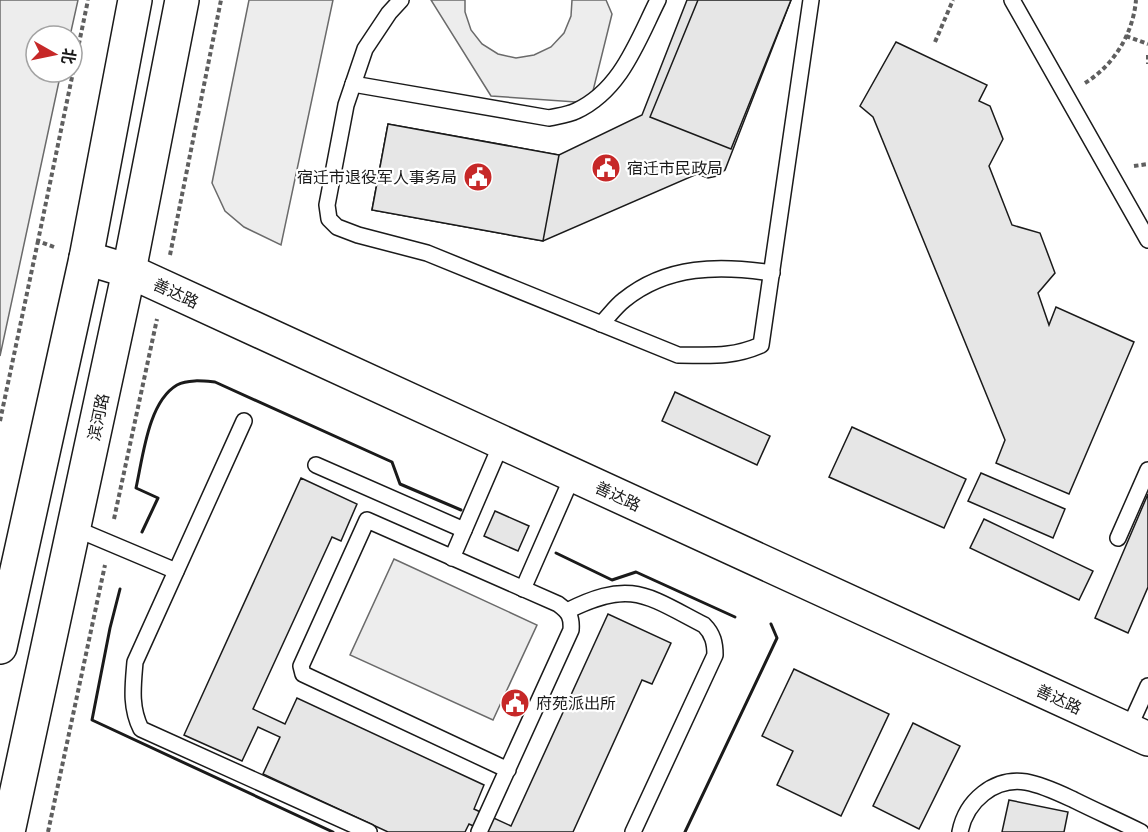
<svg xmlns="http://www.w3.org/2000/svg" width="1148" height="832" font-family="Rubik,'Noto Sans SC',sans-serif">
<style>
.built{fill:#ededed;stroke:#6a6a6a;stroke-width:1.5}
.building{fill:#e6e6e6;stroke:#1a1a1a;stroke-width:1.5}
.lines{fill:none;stroke-linecap:round;stroke-linejoin:round}
.lane-casing{stroke:#1a1a1a;stroke-width:18}
.secondary-casing{stroke:#1a1a1a;stroke-width:36}
.path{stroke:#5f5f5f;stroke-width:4;stroke-dasharray:4.5 3;stroke-linecap:butt}
.lane{stroke:#fff;stroke-width:15}
.secondary{stroke:#fff;stroke-width:33}
.wall{stroke:#1a1a1a;stroke-width:3}
.labels{text-anchor:middle;stroke-width:4.5;stroke-linejoin:round;paint-order:stroke}
.poi-label{font-size:16px;fill:#1a1a1a;stroke:#fff;text-anchor:start}
.street-label{font-size:16px;fill:#1a1a1a;stroke:#fff}
</style>
<rect width="100%" height="100%" fill="#fff"/>
<!-- built -->
<g class="built">
<path d="M0,0h78l-8,36h-34v36h25l-61,284z"/>
<path d="M249,0h84l-52,245 -37,-18 -19,-16 -13,-28z"/>
<path d="M431,0h34v12l6,18 11,14 16,10 18,4 18,-3 17,-8 13,-14 7,-17 1,-16h34l6,14 -22,89 -99,-7z"/>
<path d="M394,559l143,66 -44,95 -143,-65z"/>
</g>
<!-- building -->
<g class="building">
<path d="M687,0h104l-66,170 -8,6 -9,2 -11,-4 -154,67 -171,-31 16,-86 171,31 83,-40z"/>
<path d="M698,0h93l-60,149 -81,-32z"/>
<path d="M896,42l91,43 -8,16 11,5 13,33 -14,27 23,59 28,8 15,40 -17,20 11,32 7,-18 78,35 -65,152 -73,-31 9,-23 -132,-323 -13,-11z"/>
<path d="M388,124l171,31 -16,86 -171,-31z"/>
<path d="M675,392l95,44 -13,29 -95,-44z"/>
<path d="M852,427l114,52 -22,49 -115,-51z"/>
<path d="M981,473l84,36 -12,29 -85,-37z"/>
<path d="M301,478l56,26 -16,37 -9,-4 -79,172 32,15 12,-26 187,87 -10,24 37,17 97,-212 63,29 -19,41 -10,-4 -69,152h-86l-18,-8 -4,8h-77l-125,-58 17,-37 -22,-10 -16,34 -58,-26z"/>
<path d="M1148,494v93l-20,46 -33,-15z"/>
<path d="M495,511l34,15 -11,25 -34,-15z"/>
<path d="M984,519l109,52 -14,29 -109,-52z"/>
<path d="M794,669l95,45 -48,102 -64,-31 16,-34 -31,-15z"/>
<path d="M913,723l47,23 -41,83 -46,-23z"/>
<path d="M1009,800l59,12 -4,20h-62z"/>
</g>
<g class="lines">
<!-- lane casing -->
<g class="lane-casing">
<g id="lane">
<path d="M401,0l-12,13 -24,36 -19,56 -19,100 2,14 8,8 21,8 69,18 251,102c32,0 53,3 83,-10l50,-345"/>
<path d="M1012,0l136,240"/>
<path d="M353,84l196,34c8,-2 19,-3 27,-7 45,-21 61,-69 82,-111"/>
<path d="M601,324c8,-8 15,-18 23,-24 43,-35 96,-35 148,-27"/>
<path d="M244,421l-109,241c-2,24 -5,45 6,67l228,103"/>
<path d="M316,465l148,65"/>
<path d="M74,528l102,43"/>
<path d="M1118,538l30,-68"/>
<path d="M452,558l50,-116"/>
<path d="M523,589l50,-114"/>
<path d="M567,611c64,-32 79,-16 137,14 9,9 11,18 11,30l-82,177"/>
<path d="M1128,730l20,-44"/>
<path d="M479,832l92,-202c1,-13 -2,-18 -13,-26l-191,-84 -66,146 2,8 205,96"/>
<path d="M960,832c6,-31 34,-55 66,-50 17,3 33,11 48,18 22,11 45,21 67,32"/>
</g>
</g>
<!-- secondary casing -->
<g class="secondary-casing">
<g id="secondary">
<path d="M86,258l43,13 1019,468"/>
<path d="M0,647l86,-389 49,-258"/>
<path d="M8,832l121,-561 53,-271"/>
</g>
</g>
<!-- path -->
<g class="path">
<path d="M1126,36l22,8"/>
<path d="M935,42l18,-42"/>
<path d="M1148,55v9"/>
<path d="M1085,83c29,-18 48,-49 51,-83"/>
<path d="M1134,166l14,-2"/>
<path d="M54,247l-16,-6 50,-241"/>
<path d="M170,255l51,-255"/>
<path d="M0,421l38,-180"/>
<path d="M114,519l43,-200"/>
<path d="M48,832l57,-267"/>
</g>
<!-- lane -->
<use href="#lane" class="lane"/>
<!-- secondary -->
<use href="#secondary" class="secondary"/>
<!-- wall -->
<g class="wall">
<path d="M142,532l16,-34 -22,-10c7,-31 12,-86 41,-103 11,-6 27,-4 38,-3l177,80 8,22 61,26"/>
<path d="M556,553l56,27 24,-8 99,45"/>
<path d="M120,589l-10,39 -18,92 241,112"/>
<path d="M685,832l92,-194 -6,-14"/>
</g>
</g>
<!-- icons -->
<defs>
<g id="civic-disc" transform="scale(1.5)"><circle r="9.5" fill="#c62828" stroke="#fff"/><path d="M-.6-6.5H3V-4.5H.6V-3L4-1V1h2V6H-6V1h2V-1L-.6-3ZM-1.2 2.5V6h2.4V2.5Z" fill="#fff"/></g>
</defs>
<g fill-rule="evenodd">
<use href="#civic-disc" x="606" y="168"/>
<use href="#civic-disc" x="478" y="177"/>
<use href="#civic-disc" x="515" y="703"/>
</g>
<g class="labels">
<!-- poi labels -->
<g class="poi-label">
<text x="627" y="174">宿迁市民政局</text>
<text x="457" y="183" text-anchor="end">宿迁市退役军人事务局</text>
<text x="536" y="709">府苑派出所</text>
</g>
<!-- street labels -->
<g class="street-label">
<text transform="translate(176 293) rotate(25)" y="6">善达路</text>
<text transform="translate(98 417) rotate(-78)" y="6">滨河路</text>
<text transform="translate(618 496) rotate(25)" y="6">善达路</text>
<text transform="translate(1059 699) rotate(25)" y="6">善达路</text>
</g>
</g>
<!-- north arrow -->
<g transform="translate(54 54) rotate(99)"><circle r="28" fill="#ffffff" stroke="#a3a3a3" stroke-width="1.5"/>
<path d="M0-4.5L10 22L0 15L-10 22Z" fill="#c62828"/>
<text y="-9" font-size="16" font-weight="bold" text-anchor="middle" fill="#1a1a1a">北</text>
</g>
</svg>
